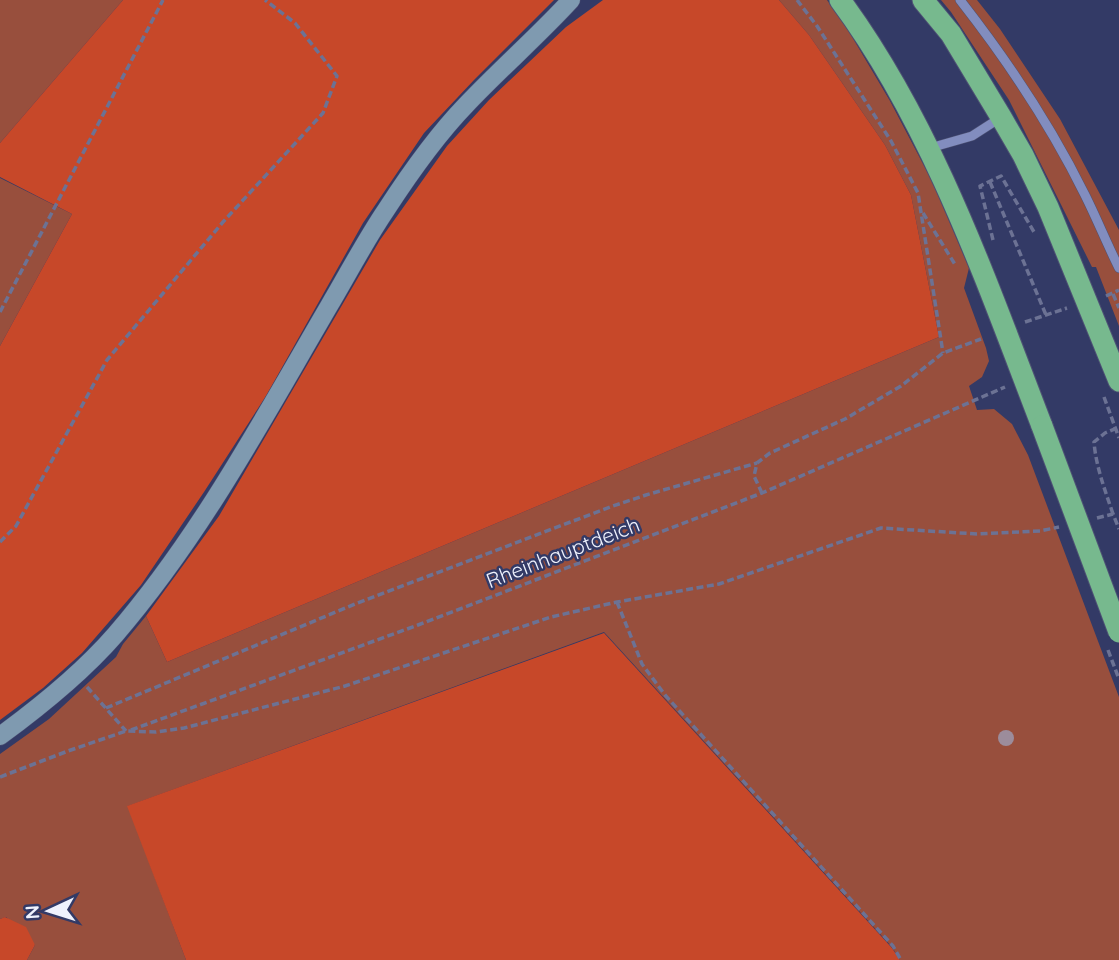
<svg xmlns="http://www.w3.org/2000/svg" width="1119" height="960" font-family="Quicksand,sans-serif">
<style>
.green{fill:#984f3d}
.forest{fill:#c74829}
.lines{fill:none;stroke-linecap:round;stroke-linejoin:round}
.lane-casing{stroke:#4e5274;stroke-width:10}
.secondary-casing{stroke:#4e5274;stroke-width:19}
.highway-casing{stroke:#4e5274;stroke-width:23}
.path{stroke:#6c7294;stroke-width:3.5;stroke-dasharray:7 3.5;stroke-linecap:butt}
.lane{stroke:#828dbf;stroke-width:9}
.secondary{stroke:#7f9ab0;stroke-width:18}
.highway{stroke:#77b98e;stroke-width:21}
.highway-bridge-casing{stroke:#4e5274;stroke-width:23;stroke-linecap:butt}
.path-bridge{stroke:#6c7294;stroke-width:3.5;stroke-dasharray:7 3.5;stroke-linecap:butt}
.highway-bridge{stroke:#77b98e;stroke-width:21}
.tree{fill:#9c8c9b}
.labels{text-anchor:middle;stroke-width:5;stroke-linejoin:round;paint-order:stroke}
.street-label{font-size:21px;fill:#eff2fd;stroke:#333a66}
</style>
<rect width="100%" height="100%" fill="#333a66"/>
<!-- green -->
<g class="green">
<path d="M0,0h123l-123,143z"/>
<path d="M779,0h48l21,30 42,71 42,80 37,87 -5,20 22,60 3,13 -7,16 -13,9 8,24 17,-1 18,15 16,31 91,242v263h-219l-8,-13 -288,-315 -476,174 58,154h-159l8,-15 -29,-28 -6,2v-165l49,-35 67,-62 7,-13 23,-28 21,46 772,-325 -28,-142 -26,-50 -76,-110z"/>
<path d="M941,0h36l23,29 60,90 59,111v96l-23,-59h-4l-83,-167 -58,-88z"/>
<path d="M0,178l72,36 -72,132z"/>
</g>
<!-- forest -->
<g class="forest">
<path d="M123,0h431l-80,80 -50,53 -61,90 -97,173 -62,96 -63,93 -59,68 -39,35 -43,32v-374l72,-132 -72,-37v-34z"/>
<path d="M603,0h176l30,35 76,110 26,50 28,142 -772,325 -21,-46 73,-100 161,-276 67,-94 42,-46 77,-73z"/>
<path d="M604,633l288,315 8,12h-714l-59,-154z"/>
<path d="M5,917l21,10 9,18 -8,15h-27v-41z"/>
</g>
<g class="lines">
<!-- lane casing -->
<g class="lane-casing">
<g id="lane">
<path d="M960,0c47,60 91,126 125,195 12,24 22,49 34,73"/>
<path d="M930,148l42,-12 28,-18"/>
</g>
</g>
<!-- secondary casing -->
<g class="secondary-casing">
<path id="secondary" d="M0,736c41,-30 81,-62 115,-101 86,-100 148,-216 214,-329 19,-32 36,-65 57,-96 24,-37 49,-73 80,-105 34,-36 72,-69 105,-105"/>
</g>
<!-- highway casing -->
<g class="highway-casing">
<g id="highway">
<path d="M840,0c93,126 146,281 202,426"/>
<path d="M923,0l28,34 50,83 22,38 25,52 71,174"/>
</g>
</g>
<!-- path -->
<g class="path">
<path d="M797,0l20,26 74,115 27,52 25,160"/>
<path d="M990,182l56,133"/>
<path d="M923,213l33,53"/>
<path d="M993,240l-13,-54 21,-10 33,56"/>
<path d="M1113,294l6,14"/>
<path d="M1106,296l13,-6"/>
<path d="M0,312l163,-312"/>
<path d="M1025,322l42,-14"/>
<path d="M762,493l-8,-17 3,-13 13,-10 75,-34 56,-33 42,-33 38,-14"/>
<path d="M1113,514c-8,-24 -17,-47 -19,-72l11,-9 14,-6"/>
<path d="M1097,518l16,-4 6,15"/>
<path d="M0,542l16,-16 91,-166 116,-138 100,-109 14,-37 -42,-53 -30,-23"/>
<path d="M617,602l25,62 23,31 228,251 8,14"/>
<path d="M87,687l39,44"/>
<path d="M106,708l249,-104 255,-97 36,-12 111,-32"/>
<path d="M131,730l287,-105 344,-132 243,-106"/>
<path d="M0,777l68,-26 58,-20 30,1 28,-4 161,-42 206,-69 66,-15 102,-18 162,-56 96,6 63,-3 19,-4"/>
</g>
<!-- lane -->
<use href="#lane" class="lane"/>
<!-- secondary -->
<use href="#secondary" class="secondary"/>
<!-- highway -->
<use href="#highway" class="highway"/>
<!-- highway-bridge casing -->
<g class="highway-bridge-casing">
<path id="highway-bridge" d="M1042,426l77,206"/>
</g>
<!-- path-bridge -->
<g class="path-bridge">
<path d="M1104,397l15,41"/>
<path d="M1108,650l11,29"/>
</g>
<!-- highway-bridge -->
<use href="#highway-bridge" class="highway-bridge"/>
</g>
<!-- trees -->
<circle class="tree" cx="1006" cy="738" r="8"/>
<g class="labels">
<!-- street labels -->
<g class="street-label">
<text transform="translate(563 553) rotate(-21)" y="7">Rheinhauptdeich</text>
</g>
</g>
<!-- north arrow -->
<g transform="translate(49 911) rotate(266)" stroke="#333a66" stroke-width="5" paint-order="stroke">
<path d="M0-5L12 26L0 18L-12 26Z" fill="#eff2fd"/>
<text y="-10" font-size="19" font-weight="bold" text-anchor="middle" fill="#eff2fd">N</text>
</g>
</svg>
